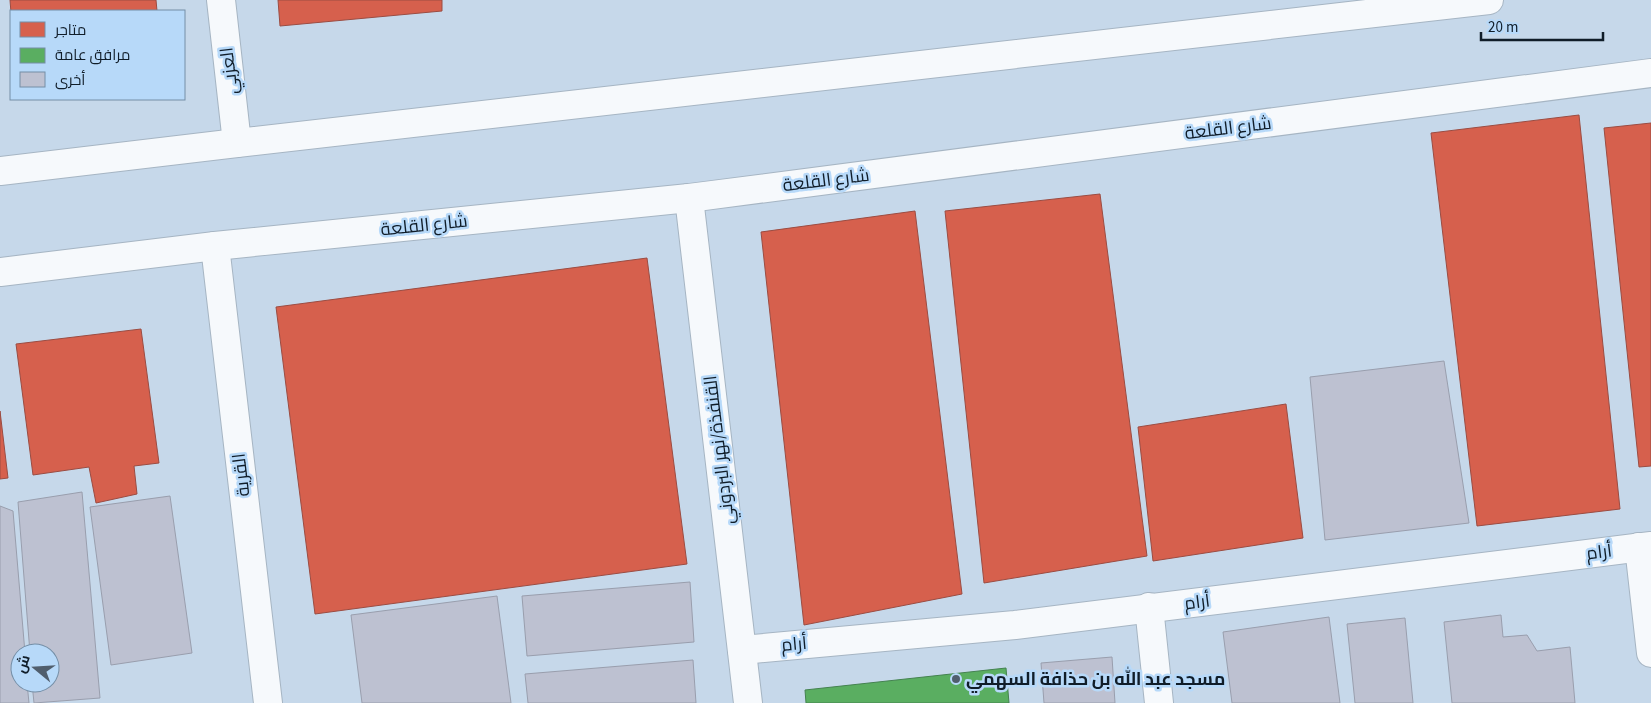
<svg xmlns="http://www.w3.org/2000/svg" width="1651" height="703" font-family="'Source Sans 3',Cairo,sans-serif">
<style>
.shops{fill:#d6604d;stroke:#9b4c42}
.public{fill:#5aae61;stroke:#448250}
.building{fill:#bdc1d1;stroke:#999ead}
.lines{fill:none;stroke-linecap:round;stroke-linejoin:round}
.minor-casing{stroke:#a6b5c3;stroke-width:30}
.minor{stroke:#f6f9fc;stroke-width:28}
.poi-dot{fill:#505e6d;stroke:#b7d9f9;stroke-width:2}
.labels{text-anchor:middle;stroke-width:5;stroke-linejoin:round;paint-order:stroke}
.street-label{font-size:18px;fill:#101d29;stroke:#b7d9f9}
.poi-label{font-size:18px;font-weight:bold;fill:#101d29;stroke:#b7d9f9;text-anchor:start}
</style>
<rect width="100%" height="100%" fill="#c6d8ea"/>
<!-- shops -->
<g class="shops">
<path d="M10,0h146l1,11h-146v2z"/>
<path d="M278,0h164v11l-162,15z"/>
<path d="M1579,115l41,394 -143,17 -46,-393z"/>
<path d="M1651,123v343l-12,1 -35,-339z"/>
<path d="M1100,194l47,362 -163,27 -39,-372z"/>
<path d="M915,211l47,383 -158,31 -43,-393z"/>
<path d="M647,258l40,306 -372,50 -39,-307z"/>
<path d="M141,329l18,134 -25,3 3,28 -41,9 -7,-36 -56,8 -17,-131z"/>
<path d="M1286,404l17,134 -150,23 -15,-134z"/>
<path d="M0,411l8,67 -8,1z"/>
</g>
<!-- public -->
<path class="public" d="M1006,668l3,35h-203l-1,-13z"/>
<!-- building -->
<g class="building">
<path d="M1444,361l25,162 -144,17 -15,-163z"/>
<path d="M82,492l18,206 -66,5 -2,-20h18v-30h-20l-12,-151z"/>
<path d="M170,496l22,157 -81,12 -21,-158z"/>
<path d="M0,506l13,5 12,142h-5v30h7l2,20h-29z"/>
<path d="M690,582l4,60 -167,14 -5,-60z"/>
<path d="M497,596l14,107h-149l-11,-88z"/>
<path d="M1501,615l2,22 24,-2 10,16 33,-4 5,56h-123l-8,-81z"/>
<path d="M1329,617l11,86h-108l-9,-71z"/>
<path d="M1405,618l8,85h-58l-8,-79z"/>
<path d="M1112,657l3,46h-71l-3,-40z"/>
<path d="M693,660l3,43h-168l-3,-29z"/>
</g>
<g class="lines">
<!-- minor casing -->
<g class="minor-casing">
<g id="minor">
<path d="M221,0l16,143"/>
<path d="M0,171l237,-28 1252,-143"/>
<path d="M689,198l59,505"/>
<path d="M215,246l53,457"/>
<path d="M0,272l215,-26 474,-48 962,-125"/>
<path d="M1639,547l12,106"/>
<path d="M1149,607l10,96"/>
<path d="M742,650l273,-25 636,-79"/>
</g>
</g>
<!-- minor -->
<use href="#minor" class="minor"/>
</g>
<!-- markers -->
<circle class="poi-dot" cx="956" cy="679" r="5"/>
<g class="labels">
<!-- street labels -->
<g class="street-label">
<text transform="translate(229 71) rotate(-97)" y="6">العزبي</text>
<text transform="translate(1228 128) rotate(-7)" y="6">شارع القلعة</text>
<text transform="translate(826 180) rotate(-7)" y="6">شارع القلعة</text>
<text transform="translate(424 225) rotate(-6)" y="6">شارع القلعة</text>
<text transform="translate(719 450) rotate(-97)" y="6">القنفذة/نهر البردوني</text>
<text transform="translate(241 475) rotate(-97)" y="6">القرية</text>
<text transform="translate(1599 552) rotate(-7)" y="6">أرام</text>
<text transform="translate(1197 602) rotate(-7)" y="6">أرام</text>
<text transform="translate(794 644) rotate(-5)" y="6">أرام</text>
</g>
<!-- poi labels -->
<g class="poi-label">
<text x="966" y="685">مسجد عبد الله بن حذافة السهمي</text>
</g>
</g>
<!-- legend -->
<rect x="10" y="10" width="175" height="90" fill="#b7d9f9" stroke="#748ea6"/>
<rect x="20" y="22" width="25" height="15" fill="#d6604d" stroke="#748ea6"/>
<text x="55" y="35" font-size="15" fill="#101d29">متاجر</text>
<rect x="20" y="48" width="25" height="15" fill="#5aae61" stroke="#748ea6"/>
<text x="55" y="60" font-size="15" fill="#101d29">مرافق عامة</text>
<rect x="20" y="72" width="25" height="15" fill="#bdc1d1" stroke="#748ea6"/>
<text x="55" y="85" font-size="15" fill="#101d29">أخرى</text>
<!-- north arrow -->
<g transform="translate(35 668) rotate(288)"><circle r="24" fill="#b7d9f9" stroke="#748ea6"/>
<path d="M0-4L9 19L0 12L-9 19Z" fill="#505e6d"/>
<text y="-8" font-size="14" font-weight="bold" text-anchor="middle" fill="#101d29">ش</text>
</g>
<!-- scale -->
<path d="M1481 32v8h122v-8" fill="none" stroke="#101d29" stroke-width="2.5"/>
<text x="1488" y="32" font-size="15" fill="#101d29" stroke="#b7d9f9" stroke-width="4" paint-order="stroke">20 m</text>
</svg>
